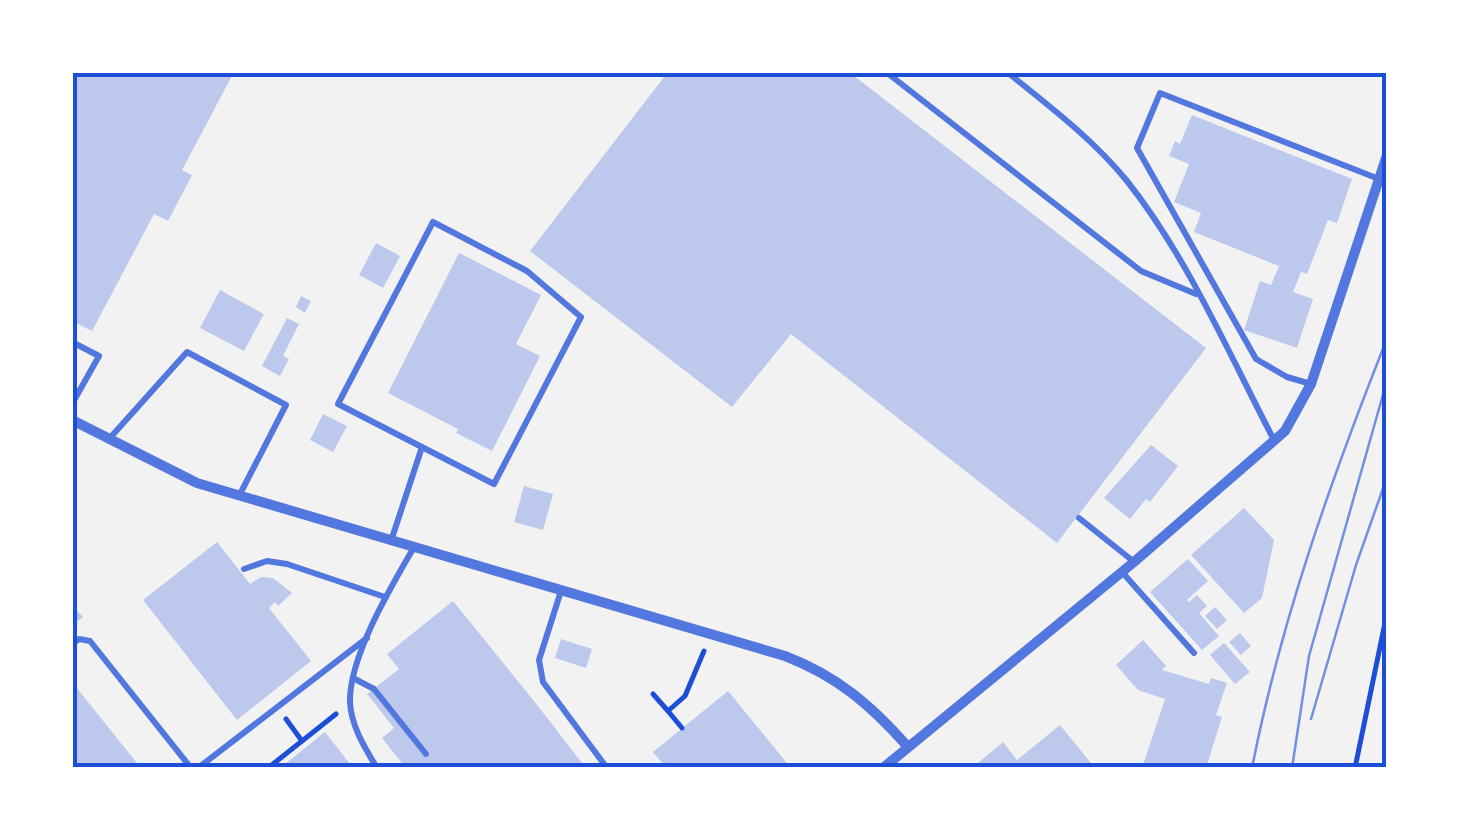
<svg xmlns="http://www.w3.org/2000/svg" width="1459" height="840" font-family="Overpass,sans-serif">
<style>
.building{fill:#bdc9ec}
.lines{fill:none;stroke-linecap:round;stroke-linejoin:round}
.path{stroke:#1d4ed8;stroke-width:5}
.service{stroke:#5277de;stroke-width:6}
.minor{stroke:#5277de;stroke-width:10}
.tram{stroke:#7290e2;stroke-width:2.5}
.neatline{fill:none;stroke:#1d4ed8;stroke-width:4}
</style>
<rect width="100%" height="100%" fill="#f2f2f2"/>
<!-- building -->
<g class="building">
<path d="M72,72h162l-52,98 10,5 -24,46 -14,-7 -62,117 -20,-10z"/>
<path d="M668,72h181l357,276 -149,195 -266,-209 -59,73 -202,-156z"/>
<path d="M1192,115l160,64 -15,44 -9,-3 -21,54 -6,-2 -8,20 20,7 -16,49 -53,-18 16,-49 11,4 8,-19 -85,-34 7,-19 -27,-11 15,-38 -20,-8 6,-15 5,3z"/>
<path d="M376,243l24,13 -17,32 -24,-13z"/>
<path d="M459,253l82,42 -25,49 24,12 -48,95 -36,-18 2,-4 -70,-36z"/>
<path d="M220,290l44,24 -20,37 -44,-23z"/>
<path d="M301,296l10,5 -6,12 -9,-6z"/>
<path d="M287,318l12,6 -16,32 6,3 -9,17 -18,-10z"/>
<path d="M323,414l24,12 -14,26 -23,-12z"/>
<path d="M1151,445l27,21 -28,36 -4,-3 -16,20 -26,-21z"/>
<path d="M524,486l29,8 -10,36 -29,-8z"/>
<path d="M1244,508l30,32 -12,58 -18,15 -53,-58z"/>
<path d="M217,542l33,42 11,-7 12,1 19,15 -14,13 -3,-4 -6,6 42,53 -74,59 -94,-120z"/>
<path d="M1188,559l20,22 -21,19 2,2 8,-7 10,11 -8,7 20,23 -17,14 -52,-58z"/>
<path d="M453,601l81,100 52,67h-180l-24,-30 12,-10 -27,-34 32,-25 -12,-15z"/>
<path d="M72,605l11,12 -11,8z"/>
<path d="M1215,607l12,13 -10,9 -12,-13z"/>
<path d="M1240,633l11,13 -10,9 -12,-13z"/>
<path d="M561,639l31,10 -6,19 -31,-10z"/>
<path d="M1143,640l23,26 -4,4 47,14 2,-6 16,5 -11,32 6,2 -16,51h-64l23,-69 -27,-9 -22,-25z"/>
<path d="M1224,643l26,29 -15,12 -25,-29z"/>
<path d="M72,682l69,86h-69z"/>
<path d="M728,691l63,77h-125l-13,-16z"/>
<path d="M1060,725l35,43h-123l31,-26 14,18z"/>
<path d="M325,732l28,36h-73z"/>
</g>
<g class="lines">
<!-- path -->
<g class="path">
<path d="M653,694l15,17"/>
<path d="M286,719l16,22"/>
<path d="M682,728l-14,-17 17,-15 19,-45"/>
<path d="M268,768l68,-54"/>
<path d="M1355,768l31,-150"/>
</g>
<!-- service -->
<g class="service">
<path d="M886,72l255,199 55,23"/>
<path d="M1007,72c42,34 86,67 120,109 61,77 102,173 148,261"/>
<path d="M433,222l94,49 54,46 -87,167 -156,-80z"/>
<path d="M72,342l27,14 -27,48"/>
<path d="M1311,384l-24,-7 -31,-18 -119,-211 23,-55 219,86"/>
<path d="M109,439l78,-87 99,53 -47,91"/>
<path d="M1079,518l54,43"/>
<path d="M391,541l31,-94"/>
<path d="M244,569l23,-8 20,3 98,33"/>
<path d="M1122,572l72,81"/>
<path d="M561,591l-22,69 4,22 64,86"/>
<path d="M72,644l7,-5 11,2 101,127"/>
<path d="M353,678l21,11 52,65"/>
<path d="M198,768l169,-130"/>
<path d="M377,768c-12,-20 -26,-42 -27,-66 -1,-45 41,-115 63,-153"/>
</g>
<!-- minor -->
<g class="minor">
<path d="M72,420l125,63 588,173c52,20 86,49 123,91"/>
<path d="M883,768l251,-206 151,-131 26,-47 75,-226"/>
</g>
<!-- tram -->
<g class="tram">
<path d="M1311,719l45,-154 30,-85"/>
<path d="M1252,768c29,-148 79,-288 134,-427"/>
<path d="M1292,768l17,-112 77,-272"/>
</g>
</g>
<!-- border -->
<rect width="1459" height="840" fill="none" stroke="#ffffff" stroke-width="150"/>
<rect x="75" y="75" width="1309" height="690" class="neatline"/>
</svg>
